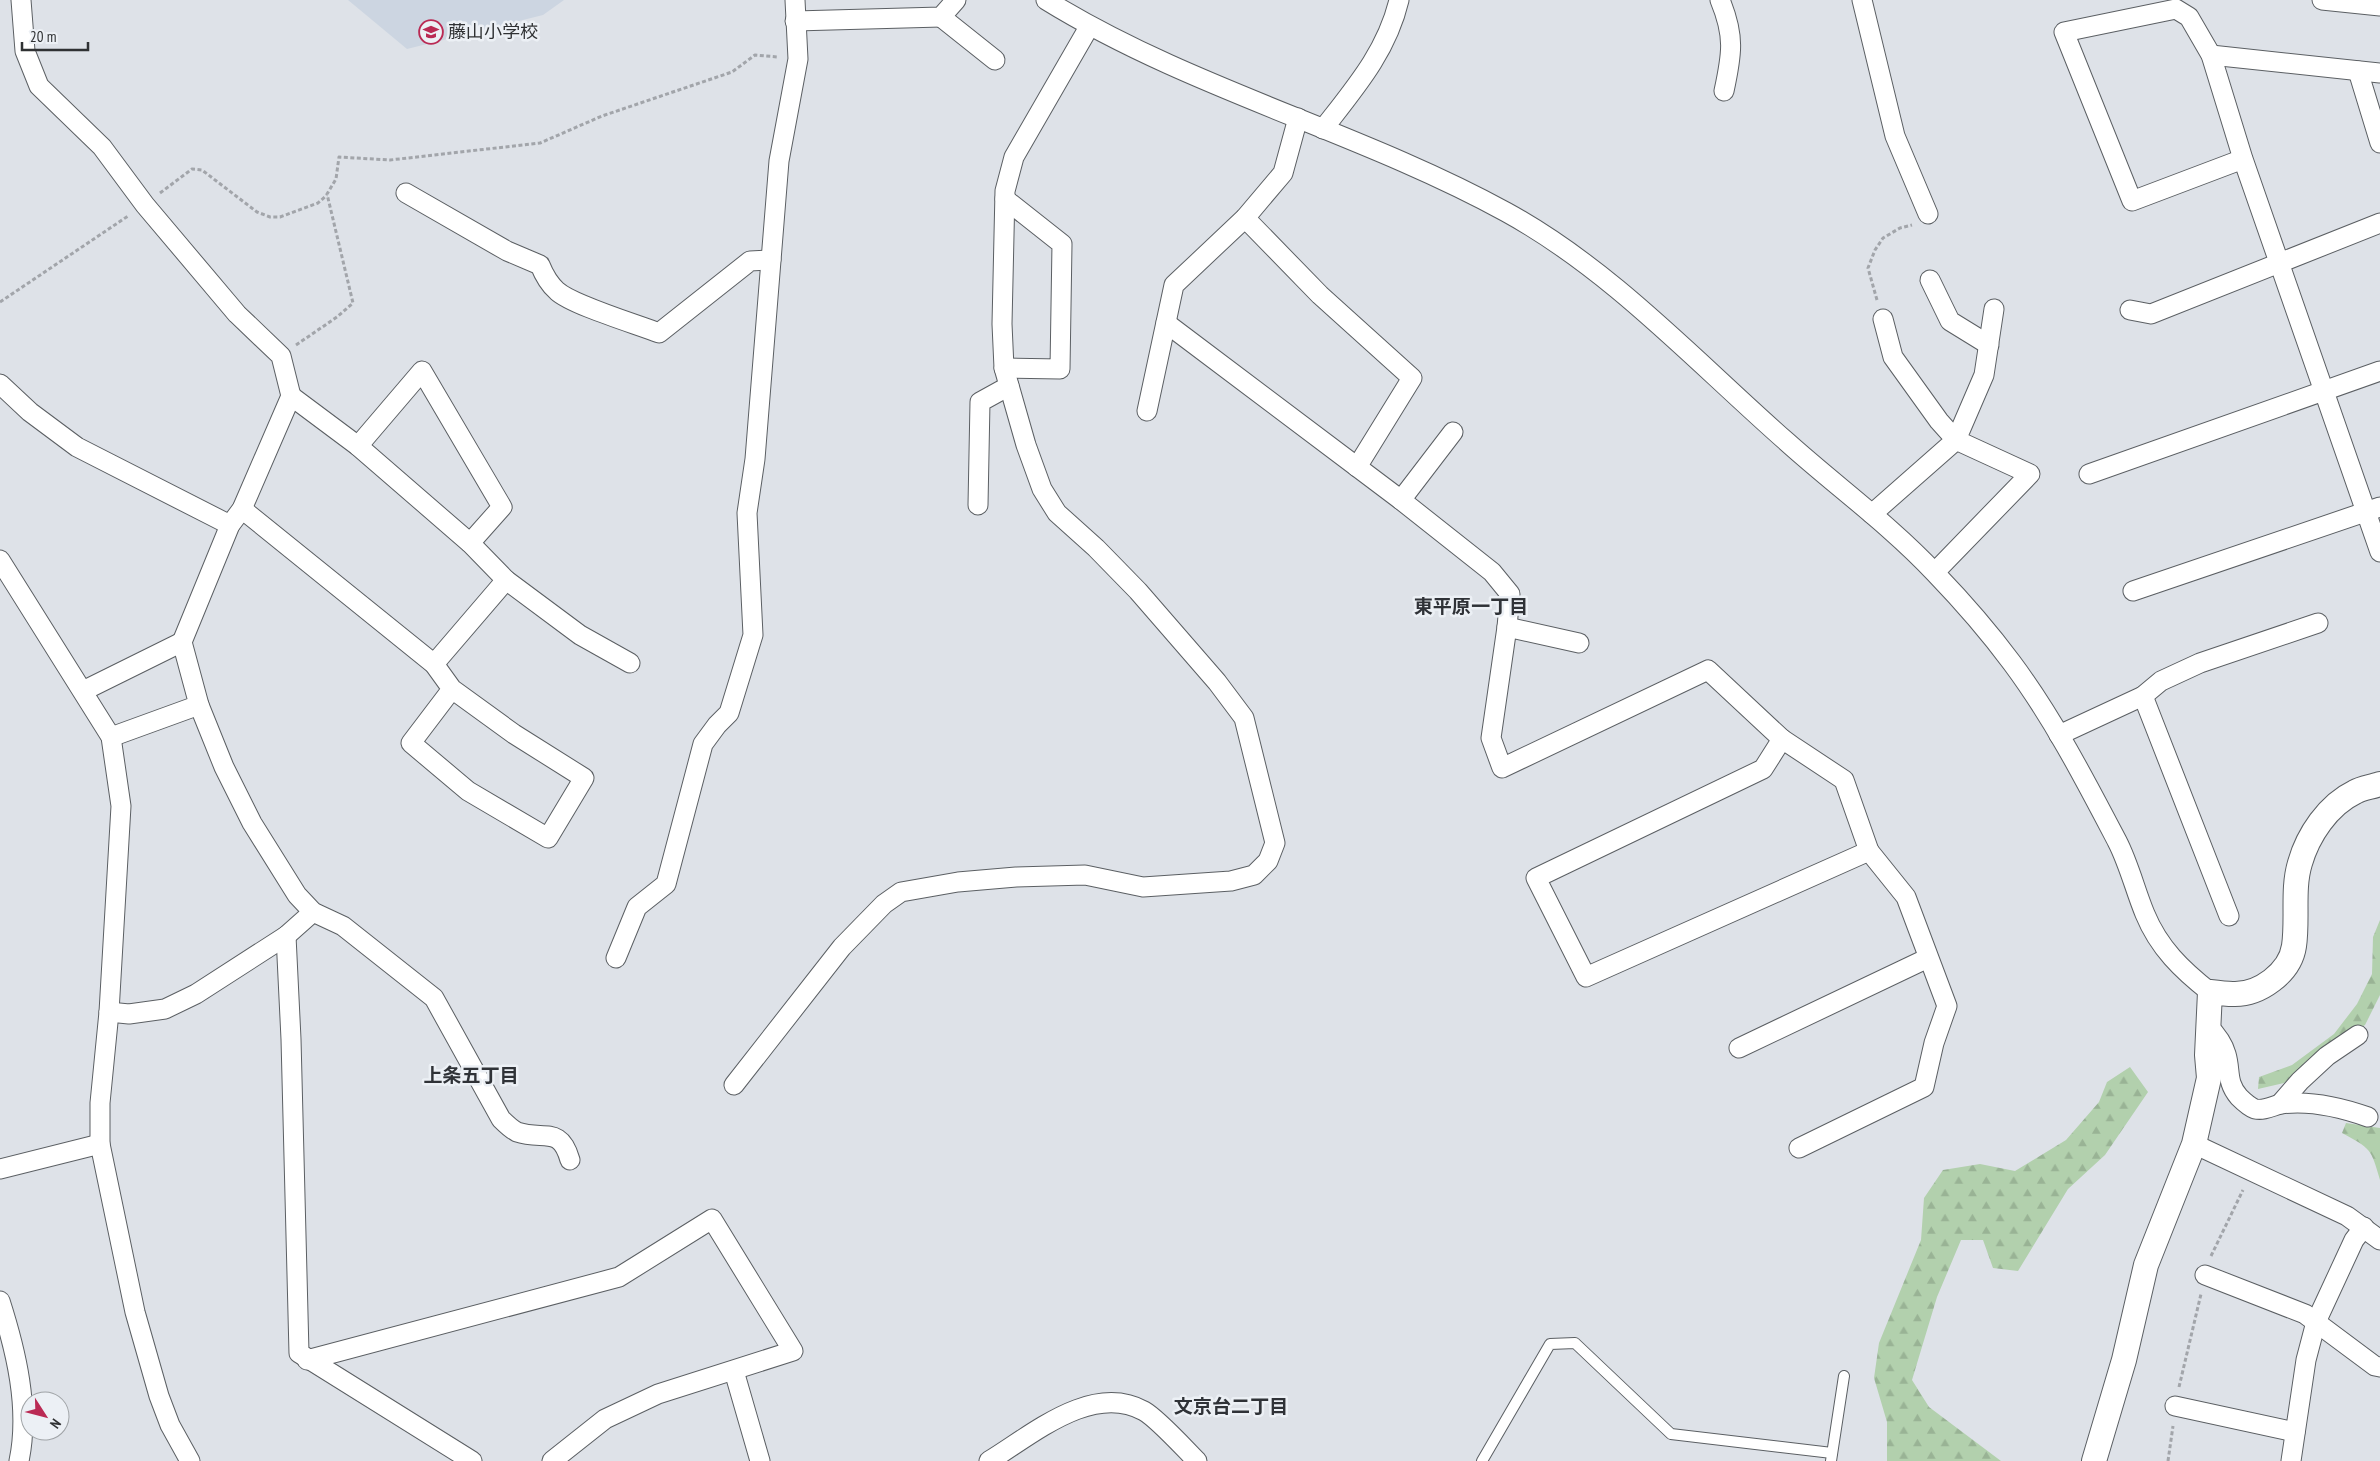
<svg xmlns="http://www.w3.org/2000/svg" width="2380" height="1461" font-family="'PT Sans Narrow','Noto Sans JP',sans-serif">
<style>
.built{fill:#ccd5e1}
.forest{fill:url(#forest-firs)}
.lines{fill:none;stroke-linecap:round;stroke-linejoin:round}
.service-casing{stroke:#5b5f63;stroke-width:12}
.minor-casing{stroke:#5b5f63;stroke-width:21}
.tertiary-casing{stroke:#5b5f63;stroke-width:26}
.path{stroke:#a2a5aa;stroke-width:3;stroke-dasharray:4 2.5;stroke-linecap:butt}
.service{stroke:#fff;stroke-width:10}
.minor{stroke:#fff;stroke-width:19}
.tertiary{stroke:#fff;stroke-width:24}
.labels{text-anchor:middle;stroke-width:5;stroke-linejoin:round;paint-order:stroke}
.poi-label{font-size:18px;fill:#2f3133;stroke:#ecf0f5;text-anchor:start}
.neighbourhood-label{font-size:19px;font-weight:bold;fill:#2f3237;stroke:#ecf0f5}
</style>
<defs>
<pattern id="forest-firs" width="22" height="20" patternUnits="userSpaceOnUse" patternTransform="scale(1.25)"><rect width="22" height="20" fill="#b2d0ad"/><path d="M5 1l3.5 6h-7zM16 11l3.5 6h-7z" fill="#99b395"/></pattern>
</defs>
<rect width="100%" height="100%" fill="#dee2e8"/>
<!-- built -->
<path class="built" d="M348,0h216l-21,15 -136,34z"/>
<!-- forest -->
<g class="forest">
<path d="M2380,920v75l-15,30 -29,18 -52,40 -26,6 1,-12 33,-12 42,-31 23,-30 15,-30 1,-37z"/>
<path d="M2130,1067l18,25 -43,63 -37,34 -50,82 -25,-3 -10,-28h-22l-24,57 -25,83 17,27 72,54h-114v-39l-13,-44 5,-35 42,-103 3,-42 19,-28 37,-6 35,7 51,-31 33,-38 8,-20z"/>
<path d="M2346,1123l34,5v52c-9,-32 -9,-31 -38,-47z"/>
</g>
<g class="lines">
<!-- service casing -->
<g class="service-casing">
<g id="service">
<path d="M1482,1461l68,-117 25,-1 96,91 161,19"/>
<path d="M1831,1461l13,-85"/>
</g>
</g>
<!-- minor casing -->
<g class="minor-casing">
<g id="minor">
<path d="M21,0l4,51 14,35 63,61 43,58 92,109 44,42 10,40 -49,113 -12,16 -48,117 17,63 -88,32"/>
<path d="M1046,0c144,89 312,131 460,212 106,58 191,151 281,230 49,44 103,83 148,131 27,28 54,59 77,90 41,55 73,117 105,178 12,23 18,49 28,73 14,34 37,56 65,78"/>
<path d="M1720,0c15,36 12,54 4,91"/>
<path d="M1862,0l33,136 33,78"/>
<path d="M2322,0l58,6"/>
<path d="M941,17l54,43"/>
<path d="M795,21l146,-4 15,-17"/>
<path d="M2211,55l169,18"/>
<path d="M2358,71l22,72"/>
<path d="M1323,129c32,-41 64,-78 76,-129"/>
<path d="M2243,159l-111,42 -68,-169 112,-23 13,8 22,38 32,104 137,393"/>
<path d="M406,193l101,58 33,14c4,10 8,18 17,26 15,14 79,33 102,42l91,-72 21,-1"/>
<path d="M1245,218l75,77 92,83 -55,89"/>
<path d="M1930,280l20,41 39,24"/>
<path d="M2130,310l21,4 229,-91"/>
<path d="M1166,323l235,177 91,72 18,22 -3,33 -16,111 11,30 206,-98 74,69 -19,30 -227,109 50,99 283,-126 37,46 41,109 -13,37 -10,44 -125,61"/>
<path d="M1004,368l56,1 2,-125 -57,-45"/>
<path d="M0,384l30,28 47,35 153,78"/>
<path d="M291,396l67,50 112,97 36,37 74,55 50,28"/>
<path d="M1147,411l27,-126 71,-67 38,-45 15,-55"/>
<path d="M358,446l64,-75 80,136 -32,36"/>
<path d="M2089,474l291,-103"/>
<path d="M1401,500l52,-68"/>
<path d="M978,505l2,-103 29,-16"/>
<path d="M242,509l192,155 18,25 62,45 70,44 -36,60 -80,-47 -57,-48 41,-54"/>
<path d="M1872,514l84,-74 -17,-19 -46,-64 -10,-38"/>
<path d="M0,560l111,177 10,69 -12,206 -9,91v41l35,168 24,84 11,29 20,36"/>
<path d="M1935,572l95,-98 -74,-34 28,-65 10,-66"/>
<path d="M2133,591l247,-84"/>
<path d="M1507,627l72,16"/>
<path d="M434,664l72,-84"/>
<path d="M83,691l99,-49"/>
<path d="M2143,696l86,220"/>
<path d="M199,705l25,62 28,56 45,72 16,17 30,14 91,72 67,121c5,5 10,10 16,13 27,9 43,-7 53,28"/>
<path d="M2059,735l84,-39 18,-15 39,-18 118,-40"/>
<path d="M1782,739l62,41 25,71"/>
<path d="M286,936l5,103 8,314 173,108"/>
<path d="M616,958l21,-51 29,-23 37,-140 14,-19 12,-12 24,-78 -6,-122 8,-54 24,-298 19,-102 -3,-59"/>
<path d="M109,1012l20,2 36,-5 31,-15 90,-58 27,-24"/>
<path d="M2207,1025c8,8 16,18 19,29 5,17 0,28 13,43 4,4 11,10 16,12 10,2 17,-3 26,-5 30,-4 59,3 87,13"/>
<path d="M1739,1048l189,-90"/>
<path d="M734,1085l108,-138 42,-43 17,-12 57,-10 58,-5 69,-2 58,12 88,-6 23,-6 14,-14 7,-18 -31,-125 -27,-36 -79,-91 -42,-43 -39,-35 -15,-24 -16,-44 -22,-77 -2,-44 3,-133 9,-34 75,-130"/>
<path d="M2280,1104l20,-23 27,-25 31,-21"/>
<path d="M2194,1144l153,72 33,24"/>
<path d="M0,1169l100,-25"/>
<path d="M2205,1275l100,39 70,52 5,1"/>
<path d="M0,1301c16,50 30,107 19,160"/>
<path d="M307,1360l312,-83 93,-58 81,132 -135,43 -53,25 -53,42"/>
<path d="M734,1371l26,90"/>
<path d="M2175,1406l120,26"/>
<path d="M989,1461c43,-26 103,-79 155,-50 14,8 40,37 53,50"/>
<path d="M2291,1461l15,-101 10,-38 38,-82 10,-13"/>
</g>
</g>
<!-- tertiary casing -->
<g class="tertiary-casing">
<path id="tertiary" d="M2094,1461l30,-101 22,-95 48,-121 15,-66 -2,-23 3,-63c8,1 16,2 23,2 26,1 57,-21 61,-48 4,-27 -2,-57 6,-83 8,-28 28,-58 55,-71 7,-4 17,-5 25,-8"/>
</g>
<!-- path -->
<g class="path">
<path d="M160,193l32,-24 10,1 55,42 13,5h10l38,-14 9,-8"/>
<path d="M1877,300l-9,-32 7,-18 8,-12 17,-10 12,-3"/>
<path d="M0,302l128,-86"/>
<path d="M296,345l41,-28 16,-14 -26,-109 9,-15 3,-22 51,3 150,-17 62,-27 130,-44 23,-17 23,2"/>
<path d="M2211,1256l32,-66"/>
<path d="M2179,1387l22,-93"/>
<path d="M2168,1461l5,-35"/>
</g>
<!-- service -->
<use href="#service" class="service"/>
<!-- minor -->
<use href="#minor" class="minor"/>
<!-- tertiary -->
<use href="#tertiary" class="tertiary"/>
</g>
<!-- icons -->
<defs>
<g id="school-ring" transform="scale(1.25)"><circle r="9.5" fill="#ecf0f5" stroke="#ba2a54" stroke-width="1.5"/><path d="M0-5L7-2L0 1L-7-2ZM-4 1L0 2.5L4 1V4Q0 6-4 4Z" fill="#ba2a54"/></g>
</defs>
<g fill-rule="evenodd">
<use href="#school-ring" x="431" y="32"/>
</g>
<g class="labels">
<!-- poi labels -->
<g class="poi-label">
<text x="448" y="38">藤山小学校</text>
</g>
<!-- neighbourhood labels -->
<g class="neighbourhood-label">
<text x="1471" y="613">東平原一丁目</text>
<text x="471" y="1082">上条五丁目</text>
<text x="1231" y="1413">文京台二丁目</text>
</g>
</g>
<!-- north arrow -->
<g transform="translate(45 1416) rotate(126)"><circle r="24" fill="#ecf0f5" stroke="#a0a4a7"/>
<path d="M0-4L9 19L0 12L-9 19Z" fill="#ba2a54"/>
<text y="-8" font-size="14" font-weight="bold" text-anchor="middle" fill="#2f3133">N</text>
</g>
<!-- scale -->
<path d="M22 42v8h66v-8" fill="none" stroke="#2f3133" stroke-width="2.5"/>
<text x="30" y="42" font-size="15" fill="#2f3133" stroke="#ecf0f5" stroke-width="4" paint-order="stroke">20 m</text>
</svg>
